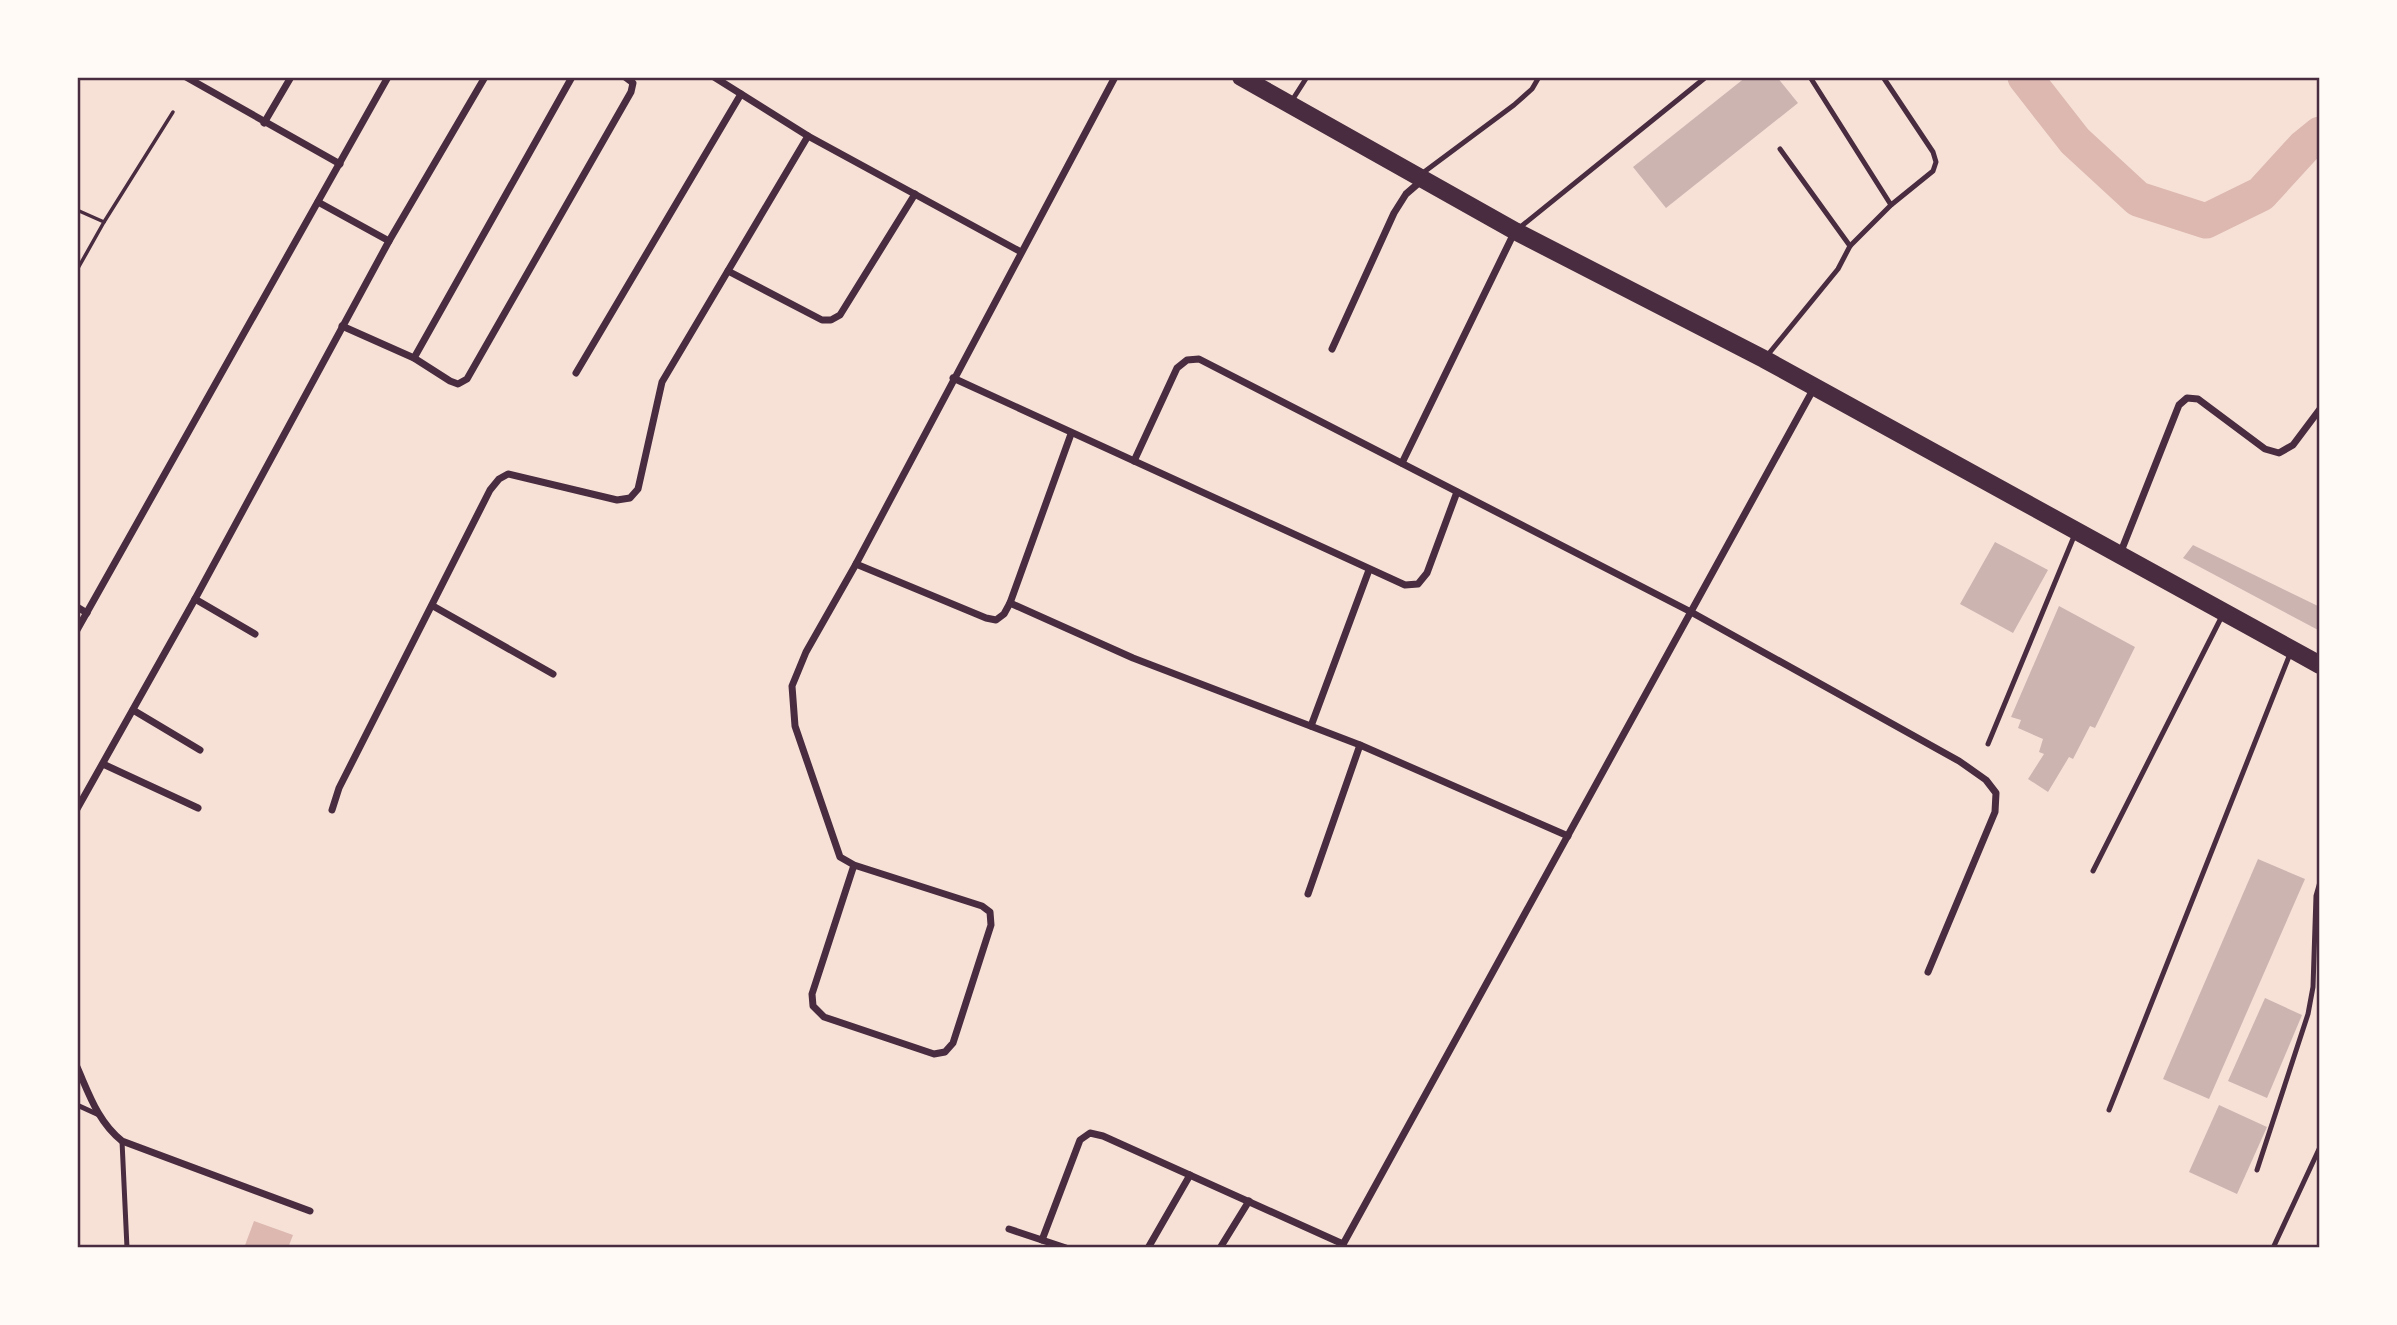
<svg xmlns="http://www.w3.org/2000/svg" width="2397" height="1325" font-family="'Public Sans',sans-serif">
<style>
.water{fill:#dcb8b0}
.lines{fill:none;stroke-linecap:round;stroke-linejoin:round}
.river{stroke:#dcb8b0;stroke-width:35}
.building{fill:#ccb4b1}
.path{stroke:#4a2c40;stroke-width:3.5}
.service{stroke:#4a2c40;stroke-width:5}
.minor{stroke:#4a2c40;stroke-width:7}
.primary{stroke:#4a2c40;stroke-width:18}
.neatline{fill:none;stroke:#4a2c40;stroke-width:2.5}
</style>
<rect width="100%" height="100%" fill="#f7e1d7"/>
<!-- water -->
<path class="water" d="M254,1221l39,14 -5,13h-44z"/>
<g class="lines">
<!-- river -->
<path class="river" d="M2025,77l50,64 63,58 68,22 55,-27 43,-47 16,-13"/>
</g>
<!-- building -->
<g class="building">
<path d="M1746,77h31l21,26 -132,105 -33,-41z"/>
<path d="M1995,542l53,28 -35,63 -53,-29z"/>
<path d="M2193,545l127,62v24l-137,-73z"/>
<path d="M2059,606l76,41 -40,81 -5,-2 -17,33 -4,-2 -21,35 -20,-13 16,-25 -5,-2 4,-13 -25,-11 3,-8 -10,-3z"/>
<path d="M2258,859l47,20 -96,220 -46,-20z"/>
<path d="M2265,998l37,17 -35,83 -39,-17z"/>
<path d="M2219,1105l48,22 -30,67 -48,-22z"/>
</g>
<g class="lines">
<!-- path -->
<g class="path">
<path d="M77,210l27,12 69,-110"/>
<path d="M77,270l27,-48"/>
</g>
<!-- service -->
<g class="service">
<path d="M1810,77l81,128 42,-34 3,-9 -3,-10 -50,-75"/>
<path d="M1291,102l16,-25"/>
<path d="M1780,149l70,97"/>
<path d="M1420,175l94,-70 18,-16 7,-12"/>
<path d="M1518,229l188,-152"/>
<path d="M1766,357l72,-88 12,-23 41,-41"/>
<path d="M1988,744l87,-210"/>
<path d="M2093,871l130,-257"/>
<path d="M77,1105l22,10"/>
<path d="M2109,1110l181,-456"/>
<path d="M122,1141l5,107"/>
<path d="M2257,1170l51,-156 5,-27 3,-91 4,-14"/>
<path d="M2273,1248l47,-101"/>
</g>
<!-- minor -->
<g class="minor">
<path d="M186,77l154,87"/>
<path d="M714,77l94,59 213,116"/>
<path d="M264,123l27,-46"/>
<path d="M318,202l71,39"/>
<path d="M728,271l94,49h9l9,-5 75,-121"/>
<path d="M342,326l72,32 36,23 8,3 9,-5 164,-287 2,-9 -8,-6"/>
<path d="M1332,349l62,-136 12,-19 15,-13"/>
<path d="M414,358l158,-281"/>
<path d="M576,373l165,-279"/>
<path d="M953,378l452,207 13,-1 9,-11 30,-81"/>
<path d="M1134,461l43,-93 10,-8 12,-1 492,253 268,149 27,19 10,13 -1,19 -67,160"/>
<path d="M1402,463l113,-232"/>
<path d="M2120,554l59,-149 8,-7 11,1 67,50 14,4 14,-8 27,-36"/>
<path d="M856,564l130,54 10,2 8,-6 6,-11 61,-169"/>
<path d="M195,599l60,35"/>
<path d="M1010,603l123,55 227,87 208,91"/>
<path d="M433,606l120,68"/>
<path d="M77,607l10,6"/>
<path d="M77,630l311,-553"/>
<path d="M133,710l67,40"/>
<path d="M1311,726l58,-156"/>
<path d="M103,764l95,44"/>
<path d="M77,809l118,-210 194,-358 96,-164"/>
<path d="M332,810l7,-22 151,-298 9,-11 9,-5 109,26 13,-2 8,-9 24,-107 146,-246"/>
<path d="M854,865l-42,129 1,12 11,11 110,37 11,-2 8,-9 38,-118 -1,-13 -8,-6 -128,-41 -14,-8 -45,-131 -3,-40 14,-34 50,-88 259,-487"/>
<path d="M1308,894l52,-149"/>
<path d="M77,1067c12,27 21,55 45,74l188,70"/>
<path d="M1009,1229l57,19"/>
<path d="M1042,1240l38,-100 10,-7 13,3 240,108"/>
<path d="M1148,1248l42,-73"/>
<path d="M1220,1248l29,-47"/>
<path d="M1341,1248l473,-860"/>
</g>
<!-- primary -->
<path class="primary" d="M1241,77l274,154 249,128 556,306"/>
</g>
<!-- border -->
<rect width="2397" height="1325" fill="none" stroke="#fffaf5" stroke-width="158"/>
<rect x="79" y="79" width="2239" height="1167" class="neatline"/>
</svg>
